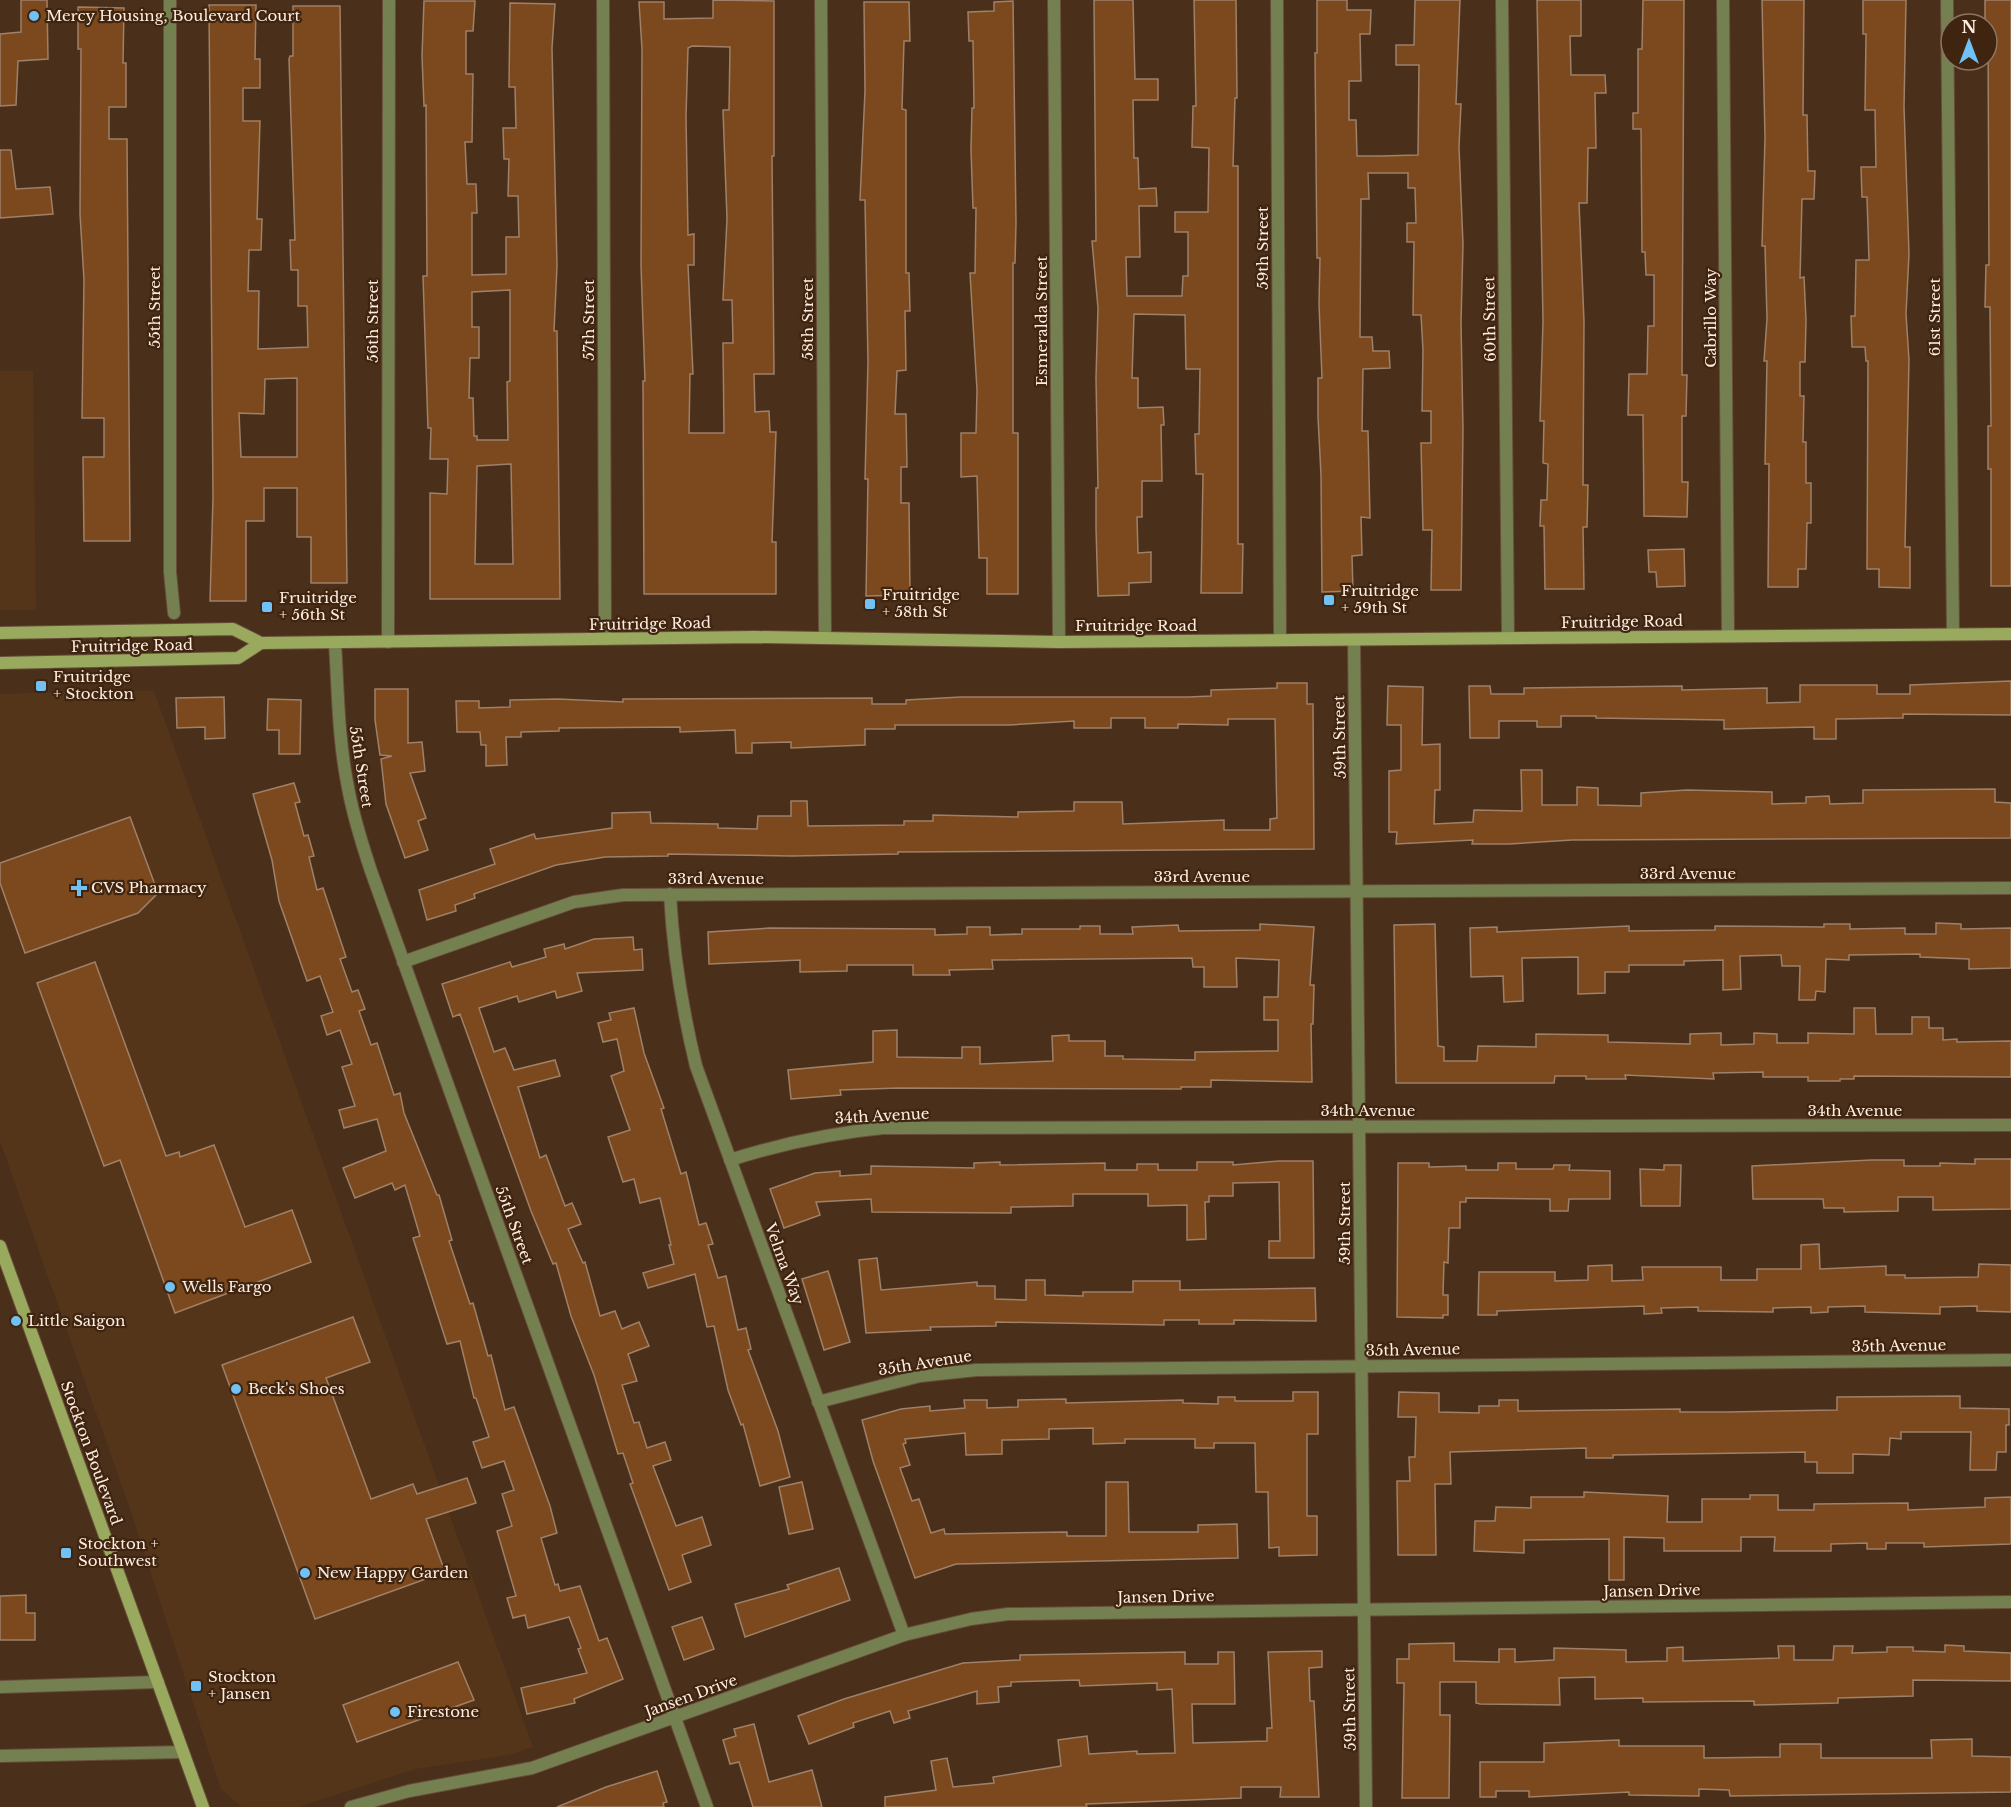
<svg xmlns="http://www.w3.org/2000/svg" width="2011" height="1807" font-family="'Libre Baskerville',serif">
<style>
.built{fill:#55351a}
.building{fill:#7b491d;stroke:#9f8068;stroke-width:1.5;fill-rule:evenodd}
.lines{fill:none;stroke-linecap:round;stroke-linejoin:round}
.street-casing{stroke:#674d3a;stroke-width:14}
.secondary-casing{stroke:#674d3a;stroke-width:14}
.street{stroke:#758051;stroke-width:12}
.secondary{stroke:#99a95d;stroke-width:12}
.poi-dot{fill:#71c1f5;stroke:#3f2510;stroke-width:2}
.labels{text-anchor:middle;stroke-width:4.5;stroke-linejoin:round;paint-order:stroke}
.poi-label{font-size:15px;fill:#feede0;stroke:#3f2510;text-anchor:start}
.street-label{font-size:15px;fill:#feede0;stroke:#3f2510}
</style>
<rect width="100%" height="100%" fill="#4a2f1a"/>
<!-- built -->
<g class="built">
<path d="M0,371h33l3,239h-36z"/>
<path d="M117,690l37,1 379,1056 -24,8 -93,14 -118,38h-56l-21,-18 -91,-280 -130,-368v-447z"/>
</g>
<!-- building -->
<g class="building">
<path d="M21,0h26l1,59 -30,2 -2,44 -16,1v-72l21,-2z"/>
<path d="M713,0l61,1v155h-2l2,218h-20l1,38 14,-1 1,21h6l-4,110h4v52h-132l-1,-213h2l-4,-115 1,-217 -3,-47h25v17l49,-1zM692,46l38,1 -1,63h-6l4,109 -4,81h9l1,43h-10l1,90h-35l1,-59h3l-5,-109h6v-31l-6,1 -2,-119 2,-68z"/>
<path d="M1094,0h39l2,79h23v21h-25l1,58h4l1,31 17,-1 1,18h-18l1,51h-14l1,39h55l1,-20h5v-44h-13v-20h33l1,-64 -17,-1 1,-41h3l-2,-106h42l1,98h-2l-2,68h5v378h5l-1,49h-41l2,-119h-7l-1,-40h4l1,-65h-14l-1,-54 -51,-1 -2,64h6v30l25,-1 1,18h-3l1,56h-20v36h-5l1,36 13,-1v30l-22,1v12l-31,1 -2,-68v-40h2l-2,-110 2,-70 -6,-67h4z"/>
<path d="M1317,0h30v10h24l-1,24h-10l1,47h-12v39h7l1,36h23l38,-1 1,-90h-23v-20h18l1,-45h45l-4,104h5l-2,43 4,97 -2,78 2,107 -2,161h-30l1,-60h-9l-2,-87h10v-32h-9l1,-61 -2,-35h-8l1,-73h-7v-19h9l-1,-35h-7v-15h-40l1,26h-8l-1,138h12l1,14h16l1,17 -27,1 -1,62h6l2,87 -9,-1 1,38 -10,1 1,35 -31,1 -1,-117 -3,-58v-39h4l-3,-74 1,-46h-3l-2,-205h2z"/>
<path d="M1537,0h44v36h-11l1,39h34l1,18h-11l1,55h-8l-1,55h-8l5,118 -1,164h5l-1,42h-4l1,62h-39l-1,-63h-4l1,-26h6l1,-36 -5,-1 1,-42h-4l3,-100z"/>
<path d="M1643,0h41l-2,375h5l-1,41h-4v66h6l-1,35 -43,-1 -1,-101h-15l1,-41h18l1,-48h6v-51h-8l-1,-23h-3l-1,-123h-8v-16h5v-64h4z"/>
<path d="M1762,0h42l-1,115h4l1,56h7l-1,28h-12l-2,79 4,-1 2,43 -1,42h-5v34h4l-1,46h3v41h5v40h-4l-1,46h-8v18h-30l1,-123h-4l2,-103h-3l3,-42 -2,-73h-3l3,-108z"/>
<path d="M1863,0h43l-2,107 5,147 -3,60 3,46 -4,187h5v41l-31,-1v-18h-12l1,-208h-2l-1,-14h-13l-1,-31h4l1,-56h13l-2,-63h-5l-1,-30h15l-1,-57h-10l1,-76h-3z"/>
<path d="M1985,0h26v586h-20v-117h-3v-43h3l-1,-119h-5l1,-42h3l-1,-238 -3,-3z"/>
<path d="M424,1h51l-2,30h-7v43h7l-1,68h-7l2,42h9l1,29h-5v62l34,-1v-37h13l-1,-41h-10l1,-37h-5l-1,-31h13l-1,-41h-6l1,-84 45,1 -3,44 5,218 -3,65h3l3,268h-130v-106l17,1 1,-35h-18l1,-31h-3l-5,-152h4l-1,-171 -2,1 -2,-50zM510,290v91l-3,1 1,58h-31v-4h-3l-1,-38h-4l1,-40h9v-31h-7v-35zM511,464l2,100h-38l2,-98z"/>
<path d="M1013,1l3,222 -1,40h-2v170h5v161h-31v-36h-8l-2,-82 -16,1v-44h15l1,-43 -7,-117h5l1,-65h-3l-2,-58 1,-42h2l-1,-67h-4l-1,-29 26,-1v-9z"/>
<path d="M864,2h45l1,39h-6l-2,68 4,1v163h3l1,38h-5l1,59 -9,1 -2,43h11l1,53h-6v36h8l1,92 -44,1 2,-117h-3l3,-117 -3,-162h-5l5,-109z"/>
<path d="M209,5h47l-1,54h5v29h-17v33h17l-3,98h5l-1,31h-12l-1,41h11l-1,58 50,-2 -1,-41h-9v-36h-7l-1,-30h5l-6,-181 1,-3h3v-50h47l7,577h-36v-46h-14v-49h-33v33h-18v80h-36l3,-104zM297,378v79h-56l-2,-44 25,1 1,-35z"/>
<path d="M78,7l46,1 -1,55h3v44h-17v32h18l3,402h-46l-1,-84h21v-39h-22l2,-138 -4,-66 1,-165h-3z"/>
<path d="M0,150h11l5,39 34,-2 3,27 -53,4z"/>
<path d="M1684,549l1,37 -28,1 -1,-15h-7l-1,-22z"/>
<path d="M2011,681v34l-108,-1v4l-67,1v20h-22v-12l-90,2v-9l-128,-2v-2h-35v11h-24v-6h-38v17h-29l-1,-52h21l1,8h33v-6l158,-2v4l85,-2v15l33,-1v-17h77v9h33v-9z"/>
<path d="M1277,683h30v21h6l1,145 -416,3v2l-106,2 -124,-2v2l-63,1 -49,8 -82,29 1,4 -20,7 1,6 -29,9 -8,-30 76,-26 -5,-15 44,-15 2,5 76,-11v-15l38,-1 1,11 67,1v4l39,1 1,-13h33v-15h16l1,25 96,-1v-4h29v-6l85,2v-5l56,-1v-9h48l1,22 101,-4v10h46v-11l7,-1 -2,-99h-47v6l-50,-1v4h-33v-10h-34v10h-37v-7l-65,4h-114v4h-30v16l-74,3v-6l-39,1v10h-16l-1,-23 -55,2v-5l-121,1v3l-38,1v5h-15l1,28 -21,1v-21h-5l-1,-13h-23l-1,-31h23v7l31,-1v-7l48,-1 65,3v-3l249,-1v6h34v-4l55,-3h228l22,-1v-6l66,-2z"/>
<path d="M1388,686l35,1 -1,58 18,-1v46h-5l-1,34 39,-2 1,-12 48,1 -1,-41h21v35h35v-18l21,1v17l43,1v-13l46,-3 85,2v12l34,-1v-6l23,-1 1,8 33,-1v-13l132,-1v13l16,1v35l-439,2 -63,4h-37l1,-4 -77,4 1,-12h-8v-61l12,-1v-45h-14z"/>
<path d="M375,689h33v54l14,-1 3,29 -15,2 16,45 -8,3 10,29 -23,8 -19,-54 -5,-45 11,-3 -12,-1 -5,-35z"/>
<path d="M224,697l1,41 -20,1v-12l-28,1 -1,-30z"/>
<path d="M268,699l33,1 -1,54h-21v-24h-12z"/>
<path d="M294,783l6,19 -5,1 9,33 4,-1 6,21 -5,1 8,33 6,-2 23,69 -6,2 12,33 6,-2 7,19 -6,2 12,34 6,-2 17,52 6,-2 4,20 33,82h2l13,45 -3,1 21,63 3,-1 15,53 3,-1 14,55 9,-3 36,99 7,27 -16,5 14,47 3,-1 2,7 20,-5 19,55 8,-3 16,41 -49,20 1,4 -48,11 -6,-26 66,-15 -9,-24 3,-1 -12,-31 -41,11 -3,-13 -12,3 -6,-20 9,-2 -19,-65 15,-5 -10,-32 12,-4 -10,-29 -22,7 -9,-26 16,-5 -13,-39h-2l-14,-57 -13,3 -34,-106 7,-2 -15,-51 -10,5 -3,-7 -37,15 -12,-30 43,-17 -9,-32 -33,9 -5,-18 16,-4 -13,-39 10,-3 -12,-34 -13,5 -6,-19 12,-4 -13,-36 -13,5 -28,-80 -7,-41 -19,-66z"/>
<path d="M130,817l28,76 -20,20 -113,40 -25,-70v-20z"/>
<path d="M1936,923l25,1v5l50,-1v40l-42,1v-10l-49,-2v-3l-71,1v5l-23,-1 -1,33 -9,-1 -1,9h-16l1,-34h-18l-1,-11 -41,1 1,33 -18,1v-30l-39,1v4h-55v7h-24v21l-27,1v-37l-56,1 1,43 -19,1 -1,-26 -32,1 -1,-49 27,-1v5l132,-6v5l86,-1v-4l109,1v-3h26v5l55,-1v6h31z"/>
<path d="M1260,924l54,3 -4,58h4l-1,39h-2l1,58 -101,-2v7h-30v2l-283,-1 -58,2 1,5 -50,4 -3,-29 85,-8v-31l24,-1v27l65,1v-11h18v17l73,-3 -1,-25 17,-1v6h36v15h18v3l72,1v-8l83,-1v-31h-14v-23h14l1,-37 -43,-2 1,29h-33v-20h-11l-1,-9 -200,2 1,9 -44,1 1,5h-37v-10h-66v6l-47,1v-12l-91,4 -1,-32 62,-4 165,1v6l32,-1v-7h23v8l32,-1v-5h58v-3h20v8h33l-1,-7 46,-2 1,6 81,-1z"/>
<path d="M1435,924l3,122 6,1v14h33l1,-15 58,1v-13l72,1v7l82,2v-10l31,-1v12l33,-1v-11l23,1v9h31v-10l46,1v-26h21l1,26h36v-17h17v11h14v12l14,-1v3l54,-1v36l-157,-1v3h-14v2h-32v-4h-45v-5l-50,1 1,6 -89,-4 1,4h-40v-3h-31l-1,7h-158l-2,-158z"/>
<path d="M633,937l1,13 8,-1 1,21 -66,3 5,18 -25,7 -2,-7 -36,11 -2,-6 -38,12 15,44 11,-4 9,22 41,-10 5,16 -42,11 22,71 6,-3 19,51 7,-3 9,21 -13,5 15,34 2,-1 15,54 15,-5 7,18 17,-7 10,24 -21,8 9,27 -15,4 12,38 5,-1 8,26 18,-6 6,18 -18,6 23,60 26,-9 9,28 -29,10 9,27 -22,8 -39,-106 3,-1 -10,-30 -5,1 -24,-79 -23,-59 -15,-53 -3,1 -22,-53 -71,-197 -7,3 -11,-33 68,-22 2,5 34,-10 -2,-8 20,-5 1,5 29,-10z"/>
<path d="M95,962l71,194 13,-4 1,5 34,-12 31,82 47,-17 19,52 -136,51 -55,-153 -16,6 -67,-183z"/>
<path d="M634,1008l10,45 20,55 -3,1 20,65 5,-2 13,53 7,-2 7,21 -5,1 10,33 8,-2 12,54 8,-2 5,21 -3,1 30,81 12,46 -30,9 -17,-62 -2,1 -13,-35 -14,-64 -7,1 -12,-53 -47,14 -5,-15 31,-9 -5,-19h2l-11,-47 -20,5 -6,-24 -11,3 -15,-45 22,-7 -19,-54 13,-5 -7,-32 -14,3 -5,-19 13,-3 -2,-7z"/>
<path d="M1975,1159h36v50l-78,1v-13h-35v14l-54,1v-4h-20l-1,-9h-70l-1,-33 119,-6h33v6h36v-3l35,1z"/>
<path d="M1279,1161h34l1,97h-45v-17h11l-1,-59 -46,1v13h-24v6h-4l1,37 -19,1v-35l-39,1v-12h-75v12l-62,1v6l-139,-1 -1,-13 -55,3 4,13 -36,13 -14,-39 45,-16 25,-2v5l31,-2v-8l103,2v-5l26,-1v3l105,-2v7h32v-6h21v6h39v-8h36v3z"/>
<path d="M1398,1163h31v4l37,-1v4h32v-7h18v6h37l1,-4h16l-1,5 41,1v28h-41l-1,12h-18v-12l-84,-1v4h-6v26h-11l-1,35 -4,-1 -1,33h5v20h-5v3l-46,-1z"/>
<path d="M1664,1165h17l-1,41h-39l-1,-37 24,1z"/>
<path d="M1819,1244l1,25 66,-3v9h19v3l73,-1 1,-13 32,1v47l-34,-1v-5l-37,1v7l-75,-2v-6l-37,1v5l-17,1v-6l-38,1v4l-75,-1v-4l-37,1 1,5 -18,1v-8l-147,5v4h-19l1,-43h76v9l33,-1v-14l24,-1v16l31,-1 -1,-13h79v13h36v-11h44v-24z"/>
<path d="M877,1258l4,32 96,-8v4h18v13l31,1v-20h19v15l38,1v-4h50v-11h47v9l135,-2 1,33 -82,-1v4h-35v-4h-35v5l-168,-3v4l-66,1 1,3 -65,3 -7,-73z"/>
<path d="M828,1271l22,71 -26,8 -22,-71z"/>
<path d="M353,1317l17,45 -44,16 45,121 42,-15 4,10 50,-16 9,25 -50,16 19,53 -130,47 -93,-254z"/>
<path d="M1293,1392h25v42h-11v82h10v39l-38,1v-9l-10,1 -1,-56h-12l-1,-49h-41v5h-19v-9h-70v4l-32,1v-16l-44,1v10l-47,1v14l-36,1 -1,-22 -60,6 1,4 -3,1 7,21 -10,3 12,33 7,-2 12,34 13,-4 1,5 122,-2v4h39v-54h22l1,50h69v-7l39,-1 1,34 -282,6 -41,14 -42,-117 -11,-41 39,-11 29,-3v5l35,-3 -1,-8h23v8l31,-1v-7l48,-1v4l117,-3v3l35,1v-7h17v4h58z"/>
<path d="M1399,1392l40,1v19l40,1v-7h20v-6h19v11l162,-2v3h47l110,-2v-13l123,-1v12l49,1v16h-3v27h-9l-1,18h-26l1,-38h-70v7l-11,-1 -1,17 -36,-1v19h-36v-11h-12v-10l-192,3v3h-27v-10l-136,4 1,32h-16l1,71h-38l-1,-74h13l-1,-24h6l1,-40h-18z"/>
<path d="M802,1482l11,47 -24,5 -10,-47z"/>
<path d="M1584,1492l84,4 -1,26h35v-23h48v-4h28v15h36v-6l94,-1v7l77,-3v-9l26,-1v47l-87,3v-4h-38v6h-19v-6l-36,1v7h-57l1,-14h-34v14h-77v-13l-40,-1v43h-15v-41l-85,1v13l-50,-2 1,-30h20l1,-14 35,1v-11h53z"/>
<path d="M839,1568l11,32 -105,37 -10,-33 54,-15 -2,-4z"/>
<path d="M26,1595v18h9v27h-35v-44z"/>
<path d="M702,1617l12,32 -30,11 -12,-33z"/>
<path d="M1454,1643v18l45,1v-13h16v13l39,-2v-12l72,2v12l41,-1v-13l16,-1v14l96,-3 -1,-12h16v14h39l1,-14h19l-1,7 35,-1v-5h26v4l32,1v-7l19,1v5l47,2v28l-98,-1v16l-75,2v5l-84,2v-4l-111,1v-4l-48,1v-22l-36,1 1,27 -80,-1 -4,-1v-21h-36v33h10l-1,83h-47l2,-115h-7v-24h12v-15z"/>
<path d="M1322,1651v16l-13,1 1,33h4l5,96h-39l1,-10h-40v11l-155,6 1,3h-202v-10l51,-7 -5,-29 16,-3 6,29 41,-4 -1,-6 68,-11 -3,-26 29,-4 2,18 48,-3v3l38,-1 -3,-64 -15,1v-7l-77,3 -1,-6 -68,2v4l-13,1 1,15 -22,2v-13l-69,20 2,7 -16,5 -4,-12 -37,12 1,4 -45,17 -11,-28 46,-17 119,-36 57,-3v-5l165,-3v12h33v-12h16l1,52h-43l1,39 74,-2v-13h5l-4,-76z"/>
<path d="M458,1662l16,38 -117,42 -14,-37z"/>
<path d="M754,1724l15,58 43,-12 10,37h-69l-14,-45 -9,2 -7,-24 13,-4 -2,-7z"/>
<path d="M1972,1739v17l39,1v35l-281,4 -1,-6 -30,-1v7l-70,-1v-3l-100,5v-6h-33v6h-16v-35h64v-19l75,-3v6h85v12l76,-1v-13h41v14h111l-1,-18z"/>
<path d="M657,1771l10,31 -4,1 1,4h-107l49,-20z"/>
</g>
<g class="lines">
<!-- street casing -->
<g class="street-casing">
<g id="street">
<path d="M170,0v572l4,41"/>
<path d="M603,0l2,639"/>
<path d="M821,0l4,637"/>
<path d="M1054,0l5,642"/>
<path d="M1277,0l3,640"/>
<path d="M1502,0l6,638"/>
<path d="M1723,0l5,636"/>
<path d="M1947,0l6,634"/>
<path d="M1354,640l12,1167"/>
<path d="M388,642l1,-642"/>
<path d="M335,643c3,46 3,93 12,139 5,30 14,59 24,89l336,936"/>
<path d="M670,894c3,59 12,114 26,172l208,569"/>
<path d="M403,962l171,-60 49,-7 1388,-7"/>
<path d="M730,1160c51,-16 100,-27 153,-32l1128,-3"/>
<path d="M818,1402l102,-26 56,-6 1035,-10"/>
<path d="M0,1687l158,-5"/>
<path d="M0,1756l183,-4"/>
<path d="M351,1807l58,-16 123,-23 372,-133 67,-16 37,-5 1003,-12"/>
</g>
</g>
<!-- secondary casing -->
<g class="secondary-casing">
<g id="secondary">
<path d="M0,633l233,-4 28,14 494,-6 304,5 952,-8"/>
<path d="M0,663l238,-5 23,-15"/>
<path d="M0,1246l203,561"/>
</g>
</g>
<!-- street -->
<use href="#street" class="street"/>
<!-- secondary -->
<use href="#secondary" class="secondary"/>
</g>
<!-- markers -->
<g class="poi-dot">
<circle cx="34" cy="16" r="6"/>
<rect x="1323" y="594" width="12" height="12" rx="3"/>
<rect x="864" y="598" width="12" height="12" rx="3"/>
<rect x="261" y="601" width="12" height="12" rx="3"/>
<rect x="35" y="680" width="12" height="12" rx="3"/>
<path d="M76 879h6v6h6v6h-6v6h-6v-6h-6v-6h6z"/>
<circle cx="170" cy="1287" r="6"/>
<circle cx="16" cy="1321" r="6"/>
<circle cx="236" cy="1389" r="6"/>
<rect x="60" y="1547" width="12" height="12" rx="3"/>
<circle cx="305" cy="1573" r="6"/>
<rect x="190" y="1680" width="12" height="12" rx="3"/>
<circle cx="395" cy="1712" r="6"/>
</g>
<g class="labels">
<!-- poi labels -->
<g class="poi-label">
<text x="46" y="21">Mercy Housing, Boulevard Court</text>
<text x="1341" y="596">Fruitridge<tspan x="1341" dy="17">+ 59th St</tspan></text>
<text x="882" y="600">Fruitridge<tspan x="882" dy="17">+ 58th St</tspan></text>
<text x="279" y="603">Fruitridge<tspan x="279" dy="17">+ 56th St</tspan></text>
<text x="53" y="682">Fruitridge<tspan x="53" dy="17">+ Stockton</tspan></text>
<text x="91" y="893">CVS Pharmacy</text>
<text x="182" y="1292">Wells Fargo</text>
<text x="28" y="1326">Little Saigon</text>
<text x="248" y="1394">Beck's Shoes</text>
<text x="78" y="1549">Stockton +<tspan x="78" dy="17">Southwest</tspan></text>
<text x="317" y="1578">New Happy Garden</text>
<text x="208" y="1682">Stockton<tspan x="208" dy="17">+ Jansen</tspan></text>
<text x="407" y="1717">Firestone</text>
</g>
<!-- street labels -->
<g class="street-label">
<text transform="translate(1263 248) rotate(-90)" y="5">59th Street</text>
<text transform="translate(155 307) rotate(-90)" y="5">55th Street</text>
<text transform="translate(1935 317) rotate(-90)" y="5">61st Street</text>
<text transform="translate(1711 318) rotate(-90)" y="5">Cabrillo Way</text>
<text transform="translate(808 319) rotate(-90)" y="5">58th Street</text>
<text transform="translate(1490 319) rotate(-91)" y="5">60th Street</text>
<text transform="translate(589 320) rotate(-90)" y="5">57th Street</text>
<text transform="translate(373 321) rotate(-90)" y="5">56th Street</text>
<text transform="translate(1042 321) rotate(-90)" y="5">Esmeralda Street</text>
<text transform="translate(1622 622) rotate(-1)" y="5">Fruitridge Road</text>
<text transform="translate(650 624) rotate(-1)" y="5">Fruitridge Road</text>
<text x="1136" y="631">Fruitridge Road</text>
<text transform="translate(132 646) rotate(-1)" y="5">Fruitridge Road</text>
<text transform="translate(1340 737) rotate(-91)" y="5">59th Street</text>
<text transform="translate(361 767) rotate(81)" y="5">55th Street</text>
<text x="1688" y="879">33rd Avenue</text>
<text x="1202" y="882">33rd Avenue</text>
<text x="716" y="884">33rd Avenue</text>
<text x="1368" y="1116">34th Avenue</text>
<text x="1855" y="1116">34th Avenue</text>
<text transform="translate(882 1116) rotate(-3)" y="5">34th Avenue</text>
<text transform="translate(1345 1223) rotate(-90)" y="5">59th Street</text>
<text transform="translate(514 1225) rotate(70)" y="5">55th Street</text>
<text transform="translate(784 1264) rotate(70)" y="5">Velma Way</text>
<text transform="translate(1899 1346) rotate(-1)" y="5">35th Avenue</text>
<text transform="translate(1413 1350) rotate(-1)" y="5">35th Avenue</text>
<text transform="translate(925 1363) rotate(-9)" y="5">35th Avenue</text>
<text transform="translate(91 1453) rotate(70)" y="5">Stockton Boulevard</text>
<text transform="translate(1652 1591) rotate(-1)" y="5">Jansen Drive</text>
<text transform="translate(1166 1597) rotate(-1)" y="5">Jansen Drive</text>
<text transform="translate(691 1696) rotate(-20)" y="5">Jansen Drive</text>
<text transform="translate(1350 1709) rotate(-91)" y="5">59th Street</text>
</g>
</g>
<!-- north arrow -->
<g transform="translate(1969 42)"><circle r="28" fill="#3f2510" stroke="#8b7563" stroke-width="1.5"/>
<path d="M0-4.5L10 22L0 15L-10 22Z" fill="#71c1f5"/>
<text y="-9" font-size="16" font-weight="bold" text-anchor="middle" fill="#feede0">N</text>
</g>
</svg>
